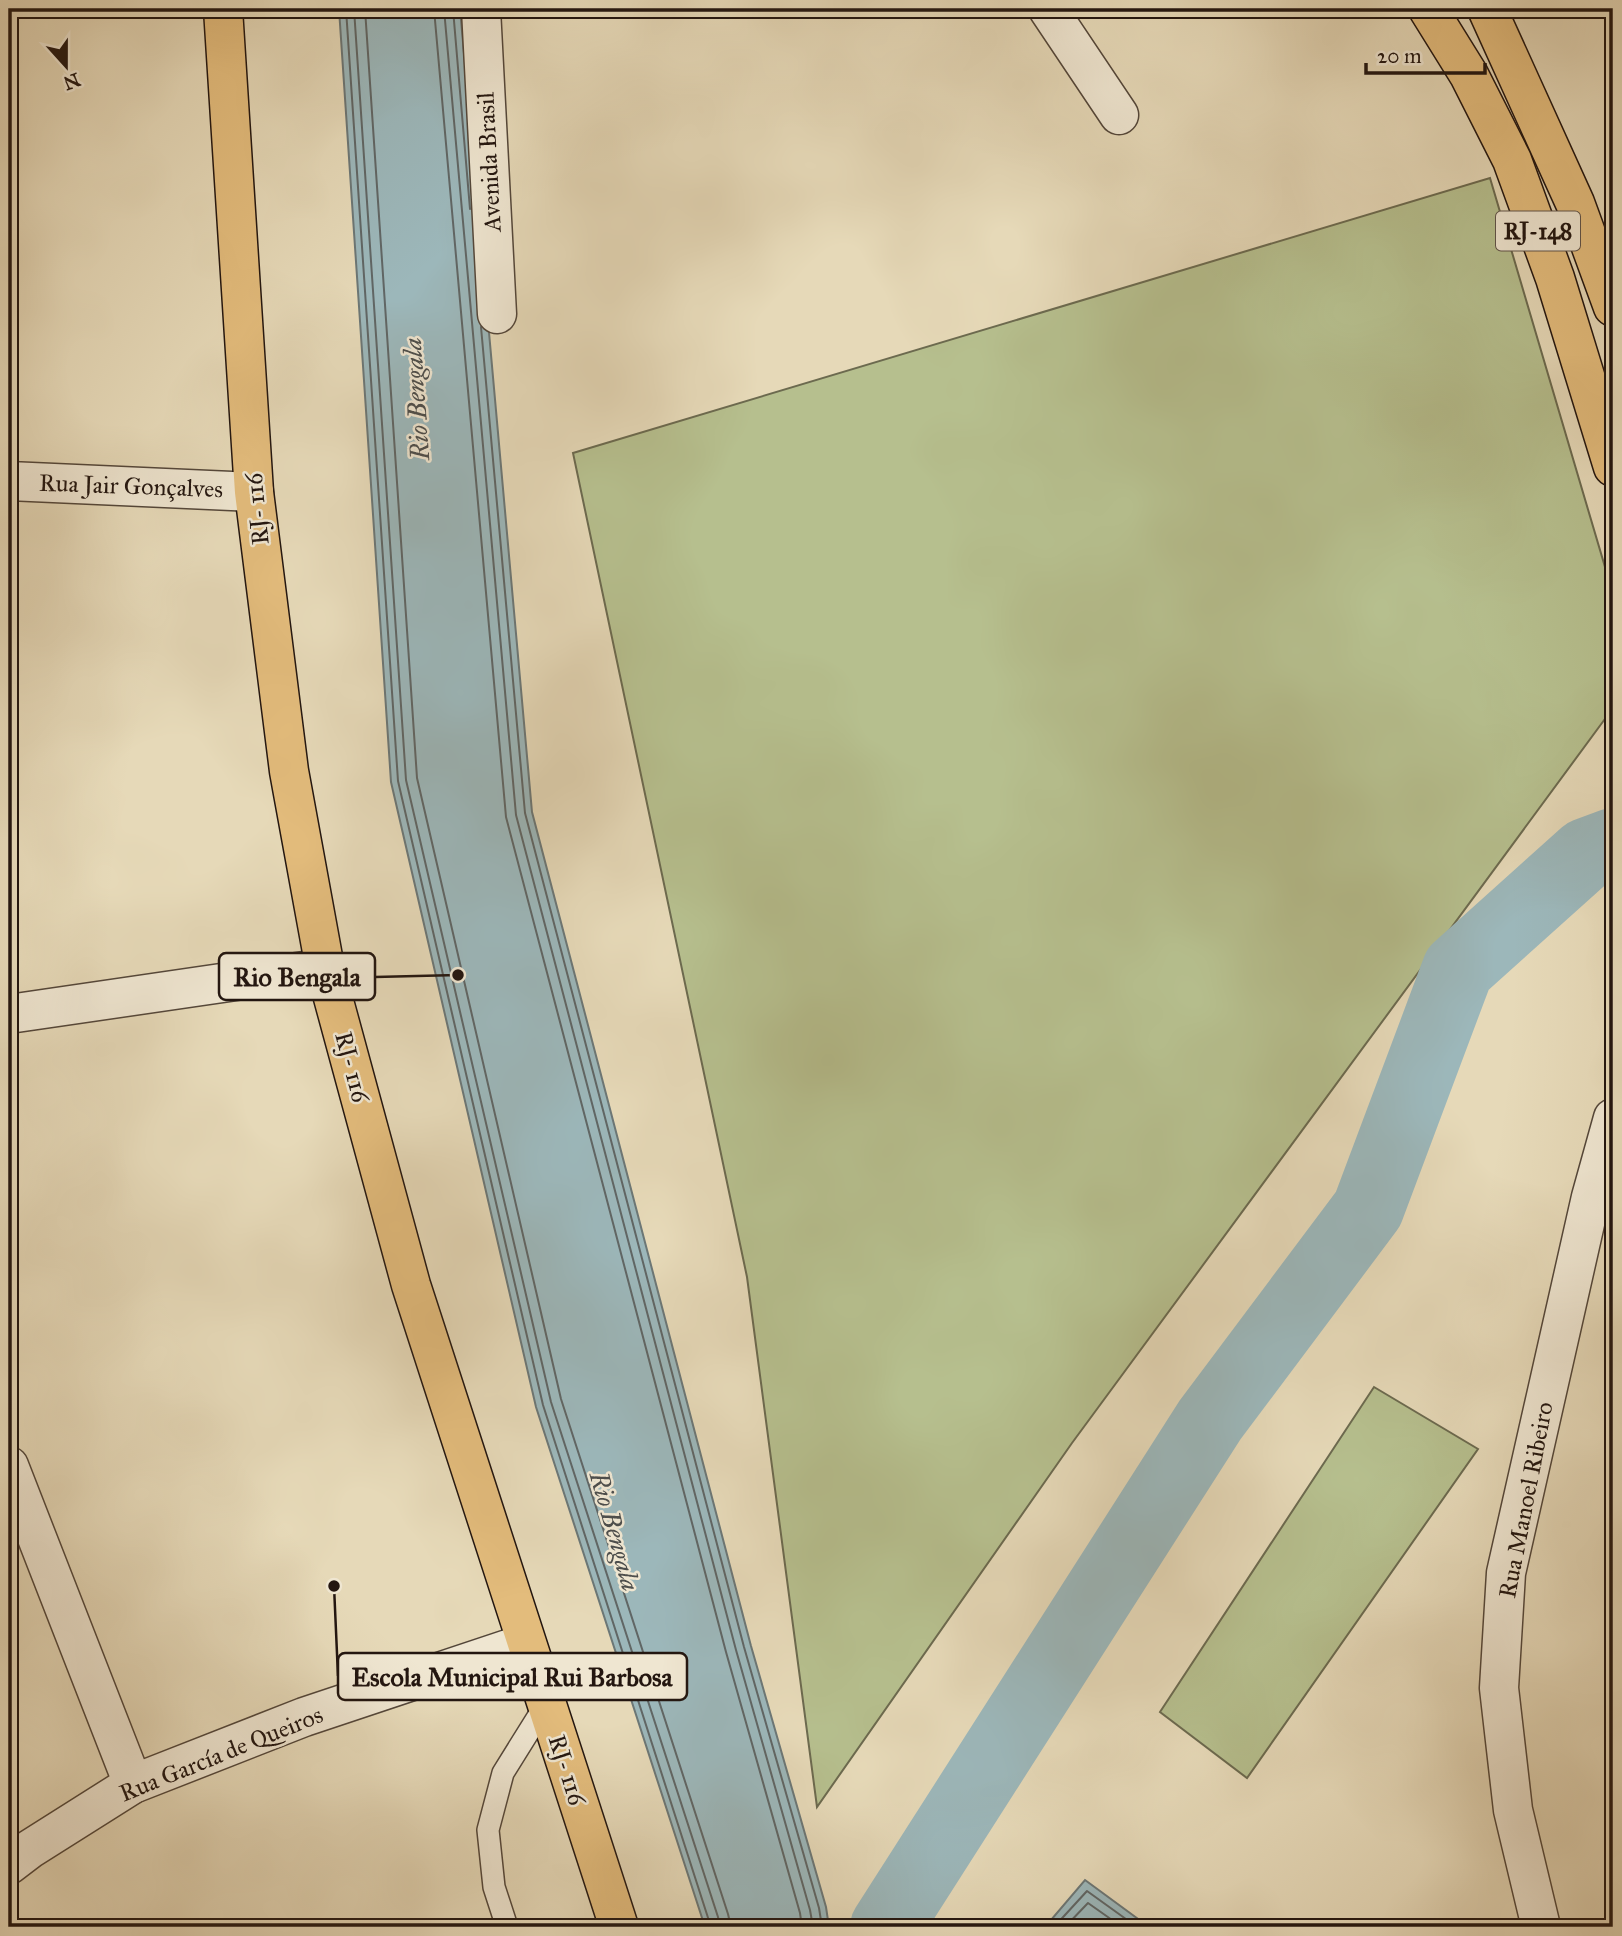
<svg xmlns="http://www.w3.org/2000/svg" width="1622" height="1936" font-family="'IM FELL Great Primer',serif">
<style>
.green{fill:#b6bf8e;stroke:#6c6a4f;stroke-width:2}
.water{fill:#9cb7ba;stroke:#6c7776;stroke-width:2}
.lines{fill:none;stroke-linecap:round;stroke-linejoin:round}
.shore{stroke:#606665;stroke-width:2}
.river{stroke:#9cb7ba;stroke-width:72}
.lane-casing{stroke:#54473a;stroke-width:24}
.street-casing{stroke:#54473a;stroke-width:41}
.primary-casing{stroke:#231610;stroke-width:41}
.lane{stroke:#efe6d1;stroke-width:21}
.street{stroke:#efe6d1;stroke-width:38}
.primary{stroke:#e3bc7c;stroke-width:38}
.labels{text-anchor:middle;stroke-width:5;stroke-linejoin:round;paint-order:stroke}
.shield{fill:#efe6d1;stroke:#60544a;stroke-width:2}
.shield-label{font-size:23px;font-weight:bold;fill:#231610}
.street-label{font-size:24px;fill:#231610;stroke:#efe6d1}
.water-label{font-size:26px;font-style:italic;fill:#4d4e4c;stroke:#efe6d1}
.leader{fill:none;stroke:#231610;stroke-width:2.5}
.callout-dot{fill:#231610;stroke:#efe6d1;stroke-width:2.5}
.callout{fill:#efe6d1;stroke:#231610;stroke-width:2.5}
.callout-label{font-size:26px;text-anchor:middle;font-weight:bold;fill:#231610}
</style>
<rect width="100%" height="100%" fill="#e6d9b8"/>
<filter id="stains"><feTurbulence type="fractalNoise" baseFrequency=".00286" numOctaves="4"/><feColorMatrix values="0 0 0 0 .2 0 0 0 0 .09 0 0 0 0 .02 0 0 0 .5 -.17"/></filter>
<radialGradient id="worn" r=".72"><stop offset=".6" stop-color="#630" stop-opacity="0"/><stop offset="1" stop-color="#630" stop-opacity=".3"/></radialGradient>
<!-- green -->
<g class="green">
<path d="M1490,178l123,416v114l-541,735 -255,364 -70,-530 -174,-824z"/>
<path d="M1374,1387l104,62 -231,329 -87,-66z"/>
</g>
<!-- water -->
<g class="water">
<path d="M339,9h121l72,803 219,834 75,261 3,20h-124l-169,-520 -145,-625z"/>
<path d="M1085,1880l64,47h-104z"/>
</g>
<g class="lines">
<!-- shore -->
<g class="shore">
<path d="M346,9l52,772 145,624 168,522"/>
<path d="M354,9l52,771 145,622 167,515 2,10"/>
<path d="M365,9l52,769 144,621 167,515 3,13"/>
<path d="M434,9l72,808 220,835 74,261 2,14"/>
<path d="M444,9l72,806 220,835 74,260 3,17"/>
<path d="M453,9l17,200"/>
<path d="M481,327l44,486 219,834 75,261 3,19"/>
<path d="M1054,1927l33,-36 50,36"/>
<path d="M1065,1927l23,-24 34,24"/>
</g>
<!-- river -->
<path class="river" d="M886,1927l324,-507 158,-211 90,-240 128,-115 27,-10"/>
<!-- lane casing -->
<g class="lane-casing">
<path id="lane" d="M507,1927l-13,-40 -6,-57 15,-57 43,-69"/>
</g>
<!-- street casing -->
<g class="street-casing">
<g id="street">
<path d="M481,9l16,305"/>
<path d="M1048,9l71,106"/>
<path d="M9,481l245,11"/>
<path d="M9,1014l316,-46"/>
<path d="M9,1466l124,318"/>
<path d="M9,1865l21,-16 103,-65 171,-67 222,-74"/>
<path d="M1541,1927l-28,-117 -14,-122 7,-115 85,-376 22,-79"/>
</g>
</g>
<!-- primary casing -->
<g class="primary-casing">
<g id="primary">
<path d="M223,9l31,483 35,279 36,197 86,317 208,642"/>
<path d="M1428,9l41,66 43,85 43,118 58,189"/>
<path d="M1487,9l88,194 38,104"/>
</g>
</g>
<!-- lane -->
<use href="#lane" class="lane"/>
<!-- street -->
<use href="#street" class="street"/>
<!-- primary -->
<use href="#primary" class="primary"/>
</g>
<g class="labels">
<!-- shield labels -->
<rect class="shield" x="1496" y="211.5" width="84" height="39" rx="5"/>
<g class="shield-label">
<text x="1538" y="239">RJ-148</text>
</g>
<!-- street labels -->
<g class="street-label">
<text transform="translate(489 162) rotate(-93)" y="8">Avenida Brasil</text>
<text transform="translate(131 486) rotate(2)" y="8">Rua Jair Gonçalves</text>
<text transform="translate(257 509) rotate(-96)" y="8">RJ- 116</text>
<text transform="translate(352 1067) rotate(75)" y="8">RJ- 116</text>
<text transform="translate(1526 1500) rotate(-79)" y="8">Rua Manoel Ribeiro</text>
<text transform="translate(221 1754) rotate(-22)" y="8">Rua García de Queiros</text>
<text transform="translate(567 1770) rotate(72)" y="8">RJ- 116</text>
</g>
<!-- water labels -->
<g class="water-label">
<text transform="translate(416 399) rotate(-94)" y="9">Rio Bengala</text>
<text transform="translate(615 1531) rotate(74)" y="9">Rio Bengala</text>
</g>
</g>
<!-- callouts -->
<path class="leader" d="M458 975L375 977M334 1586L338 1676"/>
<g class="callout-dot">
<circle cx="458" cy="975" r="7"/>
<circle cx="334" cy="1586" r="7"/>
</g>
<g class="callout">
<rect x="219" y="953" width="156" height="47" rx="7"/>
<rect x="338" y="1653" width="349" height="47" rx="7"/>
</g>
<g class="callout-label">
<text x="297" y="986">Rio Bengala</text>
<text x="512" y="1686">Escola Municipal Rui Barbosa</text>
</g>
<!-- margin -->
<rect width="1622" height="1936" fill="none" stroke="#e6d9b8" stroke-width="35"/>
<rect x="10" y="10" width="1601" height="1915" fill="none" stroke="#231610" stroke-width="3.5"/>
<rect x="18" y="18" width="1587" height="1901" fill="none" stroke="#231610" stroke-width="2"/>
<!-- north arrow -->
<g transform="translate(66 66) rotate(159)" stroke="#efe6d1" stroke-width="5" paint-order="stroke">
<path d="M0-5L12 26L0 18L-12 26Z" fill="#231610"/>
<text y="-10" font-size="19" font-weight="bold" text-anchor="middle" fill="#231610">N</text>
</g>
<!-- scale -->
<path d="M1366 63v10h119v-10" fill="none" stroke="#231610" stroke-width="3.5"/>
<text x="1377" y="63" font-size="21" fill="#231610" stroke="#efe6d1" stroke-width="5" paint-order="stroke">20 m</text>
<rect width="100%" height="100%" filter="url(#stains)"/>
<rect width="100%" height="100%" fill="url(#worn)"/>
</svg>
